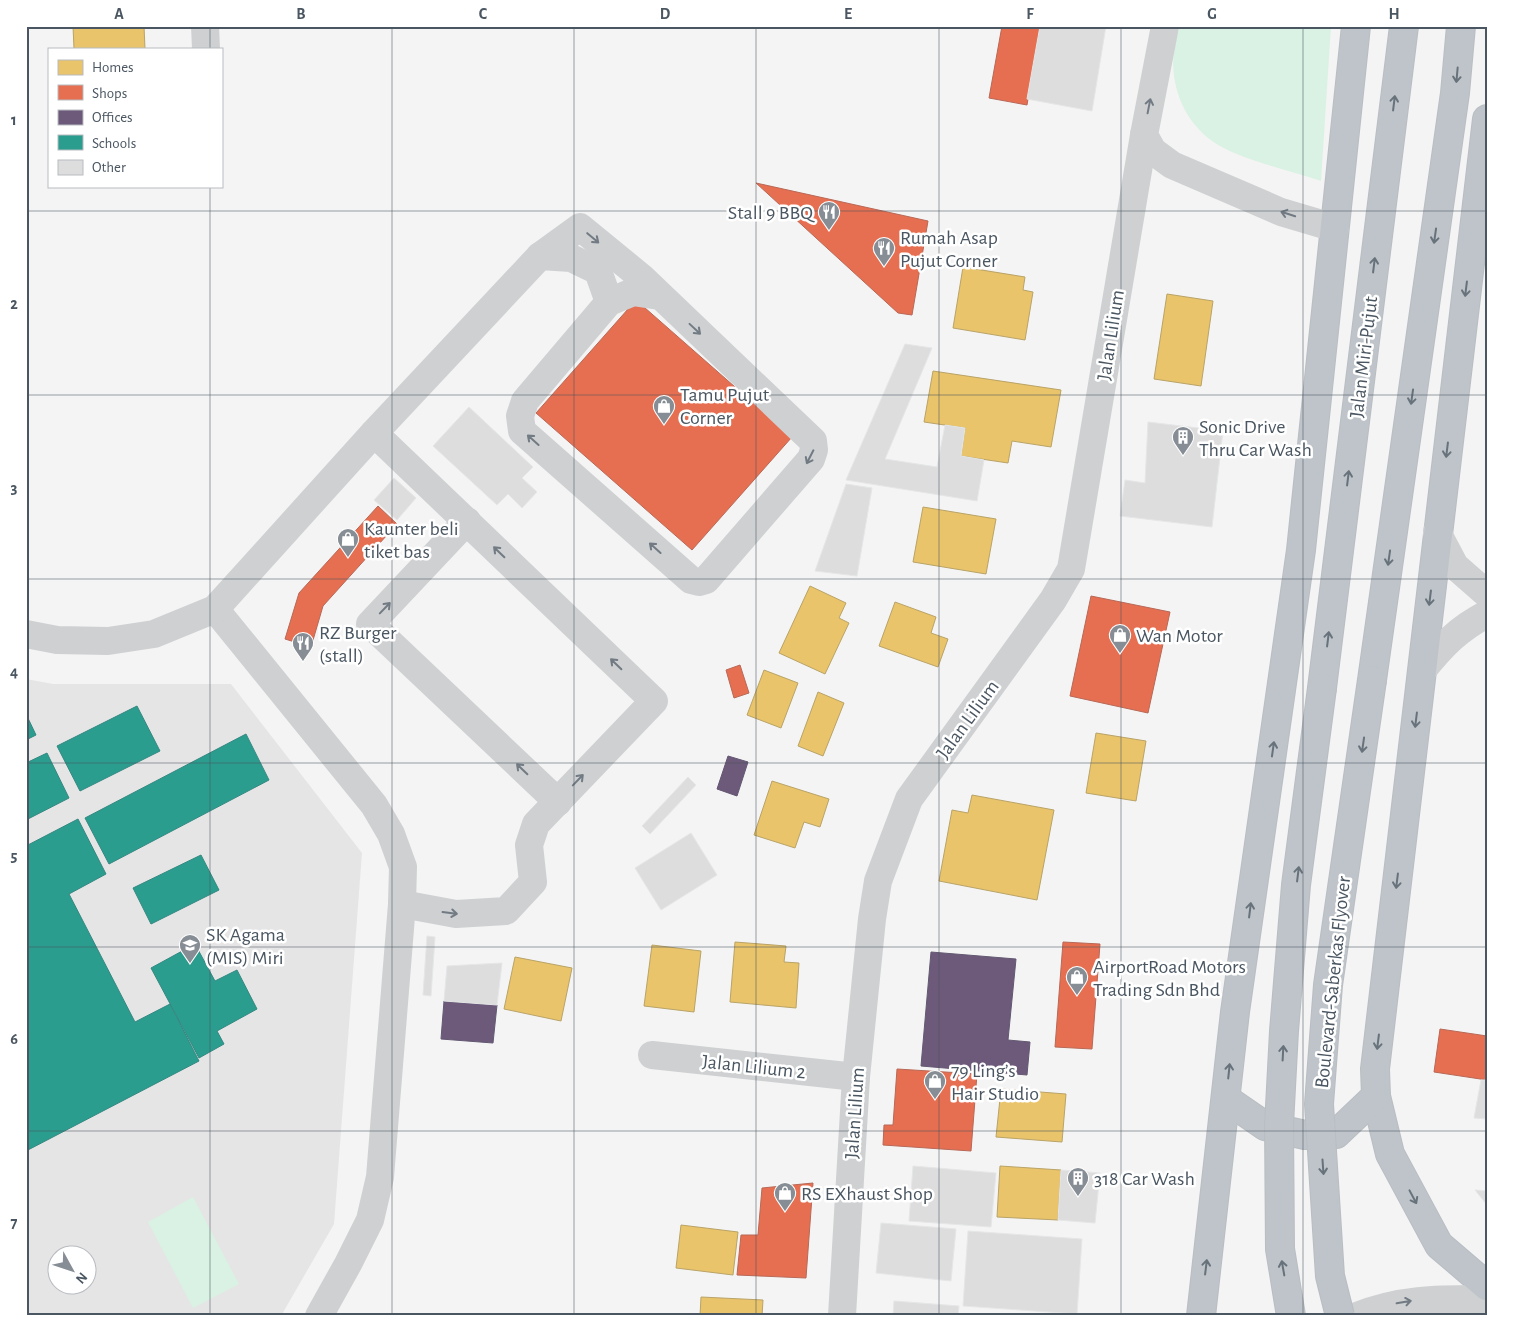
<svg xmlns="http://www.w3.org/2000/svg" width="1513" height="1342" font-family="'Alegreya Sans',sans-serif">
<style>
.education{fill:#e6e5e6;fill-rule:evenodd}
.green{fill:#d9f2e3}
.homes{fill:#e9c46a;stroke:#b9a367}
.shops{fill:#e76f51;stroke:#b86856}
.offices{fill:#6d597a;stroke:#625872}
.schools{fill:#2a9d8f;stroke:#348881}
.building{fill:#ddddde;stroke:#e5e6e7}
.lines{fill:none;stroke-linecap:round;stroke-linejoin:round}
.highway-casing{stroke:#b9bec3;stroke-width:30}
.minor{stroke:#ced0d2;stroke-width:28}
.highway{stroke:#bec4c9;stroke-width:28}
.highway-bridge-casing{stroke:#b9bec3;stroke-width:30;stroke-linecap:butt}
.highway-bridge{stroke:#bec4c9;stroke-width:28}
.oneway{stroke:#67727b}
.oneway2{stroke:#727b83}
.grid{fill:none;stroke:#4a5661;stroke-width:1;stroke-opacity:0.55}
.labels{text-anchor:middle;stroke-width:5;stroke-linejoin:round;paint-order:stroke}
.poi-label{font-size:20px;fill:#4a5661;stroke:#fff;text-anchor:start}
.street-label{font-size:20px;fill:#4a5661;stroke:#fff}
.neatline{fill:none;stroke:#4a5661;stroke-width:2}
.grid-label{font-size:16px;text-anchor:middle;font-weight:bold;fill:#4a5661}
</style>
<rect width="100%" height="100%" fill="#f4f4f4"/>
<!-- education -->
<path class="education" d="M26,679l27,5h178l131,169 -28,371 -53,92h-255zM58,1254h30v30h-30z"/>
<!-- green -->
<g class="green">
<path d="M1180,26h151l-10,155c-32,-11 -72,-19 -101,-35 -42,-24 -57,-77 -40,-120z"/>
<path d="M193,1197l46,87 -46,24 -45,-86z"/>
</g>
<!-- homes -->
<g class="homes">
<path d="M73,26h71l1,23h-71z"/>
<path d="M963,267l62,10 -2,13 10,2 -8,48 -72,-12z"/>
<path d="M1167,294l46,7 -12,85 -47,-7z"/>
<path d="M933,371l128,19 -10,57 -39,-6 -4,22 -47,-7 4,-28 -41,-6z"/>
<path d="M923,507l73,12 -10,55 -73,-12z"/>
<path d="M810,586l36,17 -7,15 10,5 -24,51 -46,-21z"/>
<path d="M895,602l41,15 -5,16 17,6 -10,28 -59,-21z"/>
<path d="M764,670l34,13 -17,45 -34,-13z"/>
<path d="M818,692l26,11 -21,53 -25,-10z"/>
<path d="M1096,733l50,8 -10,60 -50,-8z"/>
<path d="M772,781l57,18 -9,28 -16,-5 -9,26 -41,-13z"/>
<path d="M972,795l82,15 -17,90 -98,-19 13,-71 16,3z"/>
<path d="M735,942l51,4 -2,16 15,1 -3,45 -66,-6z"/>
<path d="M652,945l49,6 -7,61 -50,-6z"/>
<path d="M515,957l57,11 -11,53 -57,-12z"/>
<path d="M1001,1089l65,5 -4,48 -66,-5z"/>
<path d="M1000,1166l61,4 -3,50 -61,-3z"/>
<path d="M681,1225l57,7 -5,43 -57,-7z"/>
<path d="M973,1243l69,6 -4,49 -69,-6z"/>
<path d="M701,1297l62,3 -1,16h-62z"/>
</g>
<!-- shops -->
<g class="shops">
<path d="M1002,26h38l-13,79 -38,-7z"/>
<path d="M756,183l172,38 -16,94 -14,-2z"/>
<path d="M636,300l156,137 -100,113 -156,-137z"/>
<path d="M378,506l19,18 -74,82 -12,41 -26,-8 14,-46z"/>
<path d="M1091,596l79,16 -22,101 -78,-17z"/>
<path d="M740,665l9,28 -15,5 -8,-28z"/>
<path d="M1063,942l37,2 -8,105 -37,-2z"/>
<path d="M1440,1029l47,7v44l-53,-8z"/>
<path d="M897,1069l80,5 -6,77 -88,-6 1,-20h9z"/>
<path d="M813,1183l-7,95 -69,-3 4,-40h17l4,-47z"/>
</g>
<!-- offices -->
<g class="offices">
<path d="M728,756l20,6 -11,34 -20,-7z"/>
<path d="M931,952l85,7 -8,81 22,2 -3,33 -106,-9z"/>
<path d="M444,1001l53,4 -4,38 -52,-4z"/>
</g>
<!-- schools -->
<g class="schools">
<path d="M137,706l23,45 -80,40 -23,-45z"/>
<path d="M26,714l10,21 -10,5z"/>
<path d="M246,734l23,46 -160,84 -24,-46z"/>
<path d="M47,753l22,45 -43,22v-57z"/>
<path d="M78,819l28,55 -37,20 66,128 35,-18 29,57 -173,90v-305z"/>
<path d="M201,855l18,35 -68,34 -18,-36z"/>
<path d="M195,944l20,37 22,-11 20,39 -40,22 7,13 -25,14 -48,-90z"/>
</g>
<!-- building -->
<g class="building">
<path d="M1040,26h66l-14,85 -65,-12z"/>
<path d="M905,344l27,4 -47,111 52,8 8,-42 20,3 -4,28 23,4 -7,41 -131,-21z"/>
<path d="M469,407l64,60 -11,11 15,14 -15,16 -14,-14 -11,11 -64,-59z"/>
<path d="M1148,422l75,9 -11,96 -92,-11 5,-36 20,3z"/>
<path d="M394,478l22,20 -19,22 -23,-20z"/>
<path d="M846,484l26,4 -15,88 -42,-5z"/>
<path d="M688,777l8,8 -46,49 -8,-8z"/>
<path d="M691,833l26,42 -56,35 -26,-42z"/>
<path d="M427,936l8,1 -4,59 -8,-1z"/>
<path d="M502,963l-5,42 -53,-4 3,-35z"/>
<path d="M1481,1080h6v39l-13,-1z"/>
<path d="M913,1166l83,7 -5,54 -82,-6z"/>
<path d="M1061,1170l39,3 -5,50 -37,-3z"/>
<path d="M1475,1190l12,1v14z"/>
<path d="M881,1223l75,6 -5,52 -75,-8z"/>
<path d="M968,1231l114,8 -5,75 -114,-8z"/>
<path d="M894,1301l65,5 -1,10h-65z"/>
</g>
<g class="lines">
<!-- highway casing -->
<g class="highway-casing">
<g id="highway">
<path d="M1487,119l-112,950 1,27 14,58 49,91 48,41"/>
<path d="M1372,680l83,-587 6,-67"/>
<path d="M1322,688l82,-662"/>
<path d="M1226,1099l39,27 40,9 31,-1 40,-38"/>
<path d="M1201,1316l34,-304 66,-462 55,-524"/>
</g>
</g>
<!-- minor -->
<g class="minor">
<path d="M205,26l1,23"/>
<path d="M1165,26l-21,109 9,16 19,14 109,47 54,16"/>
<path d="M540,256l31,2 27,13 11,31"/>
<path d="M374,433l280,268 -118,123 -7,21 4,37 -27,29 -50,3 -54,-10"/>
<path d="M467,521l-97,103 188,178"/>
<path d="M1437,532l18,34 32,28"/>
<path d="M215,609l159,196 17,29 12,33 -1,37 -22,273 -10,43 -22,44 -29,52"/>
<path d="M26,634l31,6 51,1 46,-7 61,-25 159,-176 166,-177 40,-29 61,50 172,164 1,9 -3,9 -105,121 -7,2 -8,-2 -169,-149 -2,-15 5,-15 84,-99 24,-10 26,4"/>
<path d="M1422,671c20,-25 36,-42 65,-57"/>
<path d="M652,1055l204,22"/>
<path d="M842,1316l14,-239 16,-158 6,-38 31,-82 144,-199 18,-31 73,-434"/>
<path d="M1357,1316c44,-18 84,-17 130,-17"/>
</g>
<!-- highway -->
<use href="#highway" class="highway"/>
<!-- highway-bridge casing -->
<g class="highway-bridge-casing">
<g id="highway-bridge">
<path d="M1291,1316l-11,-67 -1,-124 5,-94 12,-146 26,-197"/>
<path d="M1340,1316l-10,-40 -11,-172 9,-119 44,-305"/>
</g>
</g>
<!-- highway-bridge -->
<use href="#highway-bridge" class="highway-bridge"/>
</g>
<!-- one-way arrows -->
<defs><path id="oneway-shaft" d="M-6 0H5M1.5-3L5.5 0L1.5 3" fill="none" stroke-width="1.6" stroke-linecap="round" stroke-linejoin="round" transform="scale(1.25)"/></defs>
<g class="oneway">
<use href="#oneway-shaft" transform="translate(1457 75) rotate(95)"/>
<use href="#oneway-shaft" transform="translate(1394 103) rotate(-83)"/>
<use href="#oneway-shaft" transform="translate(1435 236) rotate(98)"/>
<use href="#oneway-shaft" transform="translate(1374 265) rotate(-83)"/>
<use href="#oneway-shaft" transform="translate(1466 289) rotate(97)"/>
<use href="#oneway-shaft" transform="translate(1412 397) rotate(98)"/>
<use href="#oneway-shaft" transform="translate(1447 450) rotate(97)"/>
<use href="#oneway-shaft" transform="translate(1348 478) rotate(-83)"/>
<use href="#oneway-shaft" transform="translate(1389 558) rotate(98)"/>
<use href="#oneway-shaft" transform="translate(1430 598) rotate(97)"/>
<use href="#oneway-shaft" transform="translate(1328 639) rotate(-83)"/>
<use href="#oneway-shaft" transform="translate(1416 720) rotate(97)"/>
<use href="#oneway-shaft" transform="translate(1363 745) rotate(98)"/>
<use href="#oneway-shaft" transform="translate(1273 749) rotate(-82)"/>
<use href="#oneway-shaft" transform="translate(1298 874) rotate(-83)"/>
<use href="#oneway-shaft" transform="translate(1397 881) rotate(97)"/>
<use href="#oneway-shaft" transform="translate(1250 910) rotate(-83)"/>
<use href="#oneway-shaft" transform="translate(1378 1042) rotate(97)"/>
<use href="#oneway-shaft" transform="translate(1283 1053) rotate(-87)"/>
<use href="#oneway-shaft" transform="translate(1229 1071) rotate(-84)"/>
<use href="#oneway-shaft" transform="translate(1323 1167) rotate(86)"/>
<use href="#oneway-shaft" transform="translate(1413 1197) rotate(62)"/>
<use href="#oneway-shaft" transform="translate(1206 1267) rotate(-83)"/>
<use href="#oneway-shaft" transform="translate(1283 1268) rotate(-100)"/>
</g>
<g class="oneway2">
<use href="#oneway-shaft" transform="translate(1149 106) rotate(-79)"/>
<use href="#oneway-shaft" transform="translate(1288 214) rotate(-162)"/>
<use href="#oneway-shaft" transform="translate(593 238) rotate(40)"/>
<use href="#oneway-shaft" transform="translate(695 329) rotate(43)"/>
<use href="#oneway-shaft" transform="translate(533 440) rotate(-138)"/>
<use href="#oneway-shaft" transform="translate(810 457) rotate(117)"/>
<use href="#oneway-shaft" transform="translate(655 548) rotate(-138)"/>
<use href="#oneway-shaft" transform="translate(499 552) rotate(-136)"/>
<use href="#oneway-shaft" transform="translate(385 608) rotate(-46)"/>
<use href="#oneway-shaft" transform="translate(616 664) rotate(-136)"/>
<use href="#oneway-shaft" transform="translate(522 769) rotate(-136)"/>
<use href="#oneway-shaft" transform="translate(578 780) rotate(-46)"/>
<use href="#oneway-shaft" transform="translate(450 913) rotate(7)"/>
<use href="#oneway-shaft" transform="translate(1404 1302) rotate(-10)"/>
</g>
<!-- grid -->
<path class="grid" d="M210,26v23M392,26v1290M574,26v1290M756,26v1290M939,26v1290M1121,26v1290M1303,26v1290M210,186v1130M26,211h1461M26,395h1461M26,579h1461M26,763h1461M26,947h1461M26,1131h1461"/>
<!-- icons -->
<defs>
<g id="restaurant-pin" transform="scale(1.125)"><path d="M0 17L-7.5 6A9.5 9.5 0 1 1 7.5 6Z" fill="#868d94" stroke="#fff"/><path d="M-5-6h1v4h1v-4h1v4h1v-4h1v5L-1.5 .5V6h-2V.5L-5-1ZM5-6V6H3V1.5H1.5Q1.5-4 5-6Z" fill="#fff"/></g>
<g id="shop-pin" transform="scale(1.125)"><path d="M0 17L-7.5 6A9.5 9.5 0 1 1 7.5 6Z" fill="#868d94" stroke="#fff"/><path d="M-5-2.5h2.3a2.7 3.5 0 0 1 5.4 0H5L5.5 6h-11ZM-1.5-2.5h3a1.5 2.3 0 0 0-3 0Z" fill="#fff"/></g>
<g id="building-pin" transform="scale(1.125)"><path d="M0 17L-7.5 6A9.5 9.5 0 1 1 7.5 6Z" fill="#868d94" stroke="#fff"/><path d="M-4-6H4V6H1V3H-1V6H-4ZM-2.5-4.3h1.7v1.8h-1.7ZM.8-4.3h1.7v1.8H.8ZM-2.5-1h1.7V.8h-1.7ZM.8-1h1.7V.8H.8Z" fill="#fff"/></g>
<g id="school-pin" transform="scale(1.125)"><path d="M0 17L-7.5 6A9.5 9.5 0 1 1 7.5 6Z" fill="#868d94" stroke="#fff"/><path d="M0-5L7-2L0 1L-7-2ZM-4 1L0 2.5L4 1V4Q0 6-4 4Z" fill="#fff"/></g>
</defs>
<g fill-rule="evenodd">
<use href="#restaurant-pin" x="829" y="212"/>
<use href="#restaurant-pin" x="884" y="248"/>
<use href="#shop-pin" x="664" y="406"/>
<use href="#building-pin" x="1183" y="437"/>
<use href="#shop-pin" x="348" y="539"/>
<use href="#shop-pin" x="1120" y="635"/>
<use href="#restaurant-pin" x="303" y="643"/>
<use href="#school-pin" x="190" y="945"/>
<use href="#shop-pin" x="1077" y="977"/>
<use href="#shop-pin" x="935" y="1081"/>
<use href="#building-pin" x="1078" y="1178"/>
<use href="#shop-pin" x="785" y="1193"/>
</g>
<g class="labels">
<!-- poi labels -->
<g class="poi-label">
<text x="813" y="219" text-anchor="end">Stall 9 BBQ</text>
<text x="900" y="244">Rumah Asap<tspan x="900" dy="23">Pujut Corner</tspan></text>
<text x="680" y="401">Tamu Pujut<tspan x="680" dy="23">Corner</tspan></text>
<text x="1199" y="433">Sonic Drive<tspan x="1199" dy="23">Thru Car Wash</tspan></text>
<text x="364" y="535">Kaunter beli<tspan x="364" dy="23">tiket bas</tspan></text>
<text x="319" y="639">RZ Burger<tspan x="319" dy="23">(stall)</tspan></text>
<text x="1136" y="642">Wan Motor</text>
<text x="206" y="941">SK Agama<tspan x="206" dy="23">(MIS) Miri</tspan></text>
<text x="1093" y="973">AirportRoad Motors<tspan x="1093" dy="23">Trading Sdn Bhd</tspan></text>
<text x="951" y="1077">79 Ling’s<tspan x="951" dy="23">Hair Studio</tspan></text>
<text x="1094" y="1185">318 Car Wash</text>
<text x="801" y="1200">RS EXhaust Shop</text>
</g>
<!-- street labels -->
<g class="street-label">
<text transform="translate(1110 335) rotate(-81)" y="7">Jalan Lilium</text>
<text transform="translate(1363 357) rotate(-83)" y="7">Jalan Miri-Pujut</text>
<text transform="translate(967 719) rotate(-54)" y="7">Jalan Lilium</text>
<text transform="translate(1332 982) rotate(-84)" y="7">Boulevard-Saberkas Flyover</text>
<text transform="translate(754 1066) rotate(6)" y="7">Jalan Lilium 2</text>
<text transform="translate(854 1113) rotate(-86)" y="7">Jalan Lilium</text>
</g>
</g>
<!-- border -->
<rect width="1513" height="1342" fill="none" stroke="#ffffff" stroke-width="55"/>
<!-- legend -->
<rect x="48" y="48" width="175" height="140" fill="#ffffff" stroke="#b7bbc0"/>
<rect x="58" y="60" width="25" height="15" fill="#e9c46a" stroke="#b7bbc0"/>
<text x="92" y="72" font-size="15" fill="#4a5661">Homes</text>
<rect x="58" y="85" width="25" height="15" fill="#e76f51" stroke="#b7bbc0"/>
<text x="92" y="98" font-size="15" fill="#4a5661">Shops</text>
<rect x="58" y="110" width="25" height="15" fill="#6d597a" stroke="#b7bbc0"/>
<text x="92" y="122" font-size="15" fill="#4a5661">Offices</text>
<rect x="58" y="135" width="25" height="15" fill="#2a9d8f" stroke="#b7bbc0"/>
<text x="92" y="148" font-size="15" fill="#4a5661">Schools</text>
<rect x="58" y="160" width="25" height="15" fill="#ddddde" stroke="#b7bbc0"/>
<text x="92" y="172" font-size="15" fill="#4a5661">Other</text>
<!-- north arrow -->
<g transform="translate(72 1270) rotate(130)"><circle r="24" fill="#ffffff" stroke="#b7bbc0"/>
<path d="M0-4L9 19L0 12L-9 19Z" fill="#868d94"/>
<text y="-8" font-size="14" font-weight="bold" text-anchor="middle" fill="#4a5661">N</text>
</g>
<rect x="28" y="28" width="1458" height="1286" class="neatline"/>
<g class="grid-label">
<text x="119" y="19">A</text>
<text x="301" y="19">B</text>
<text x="483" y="19">C</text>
<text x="665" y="19">D</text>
<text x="848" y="19">E</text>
<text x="1030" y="19">F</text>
<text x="1212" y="19">G</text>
<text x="1394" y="19">H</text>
<text x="14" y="125">1</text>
<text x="14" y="309">2</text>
<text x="14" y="493">3</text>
<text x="14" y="677">4</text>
<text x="14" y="861">5</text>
<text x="14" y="1044">6</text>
<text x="14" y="1228">7</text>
</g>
</svg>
